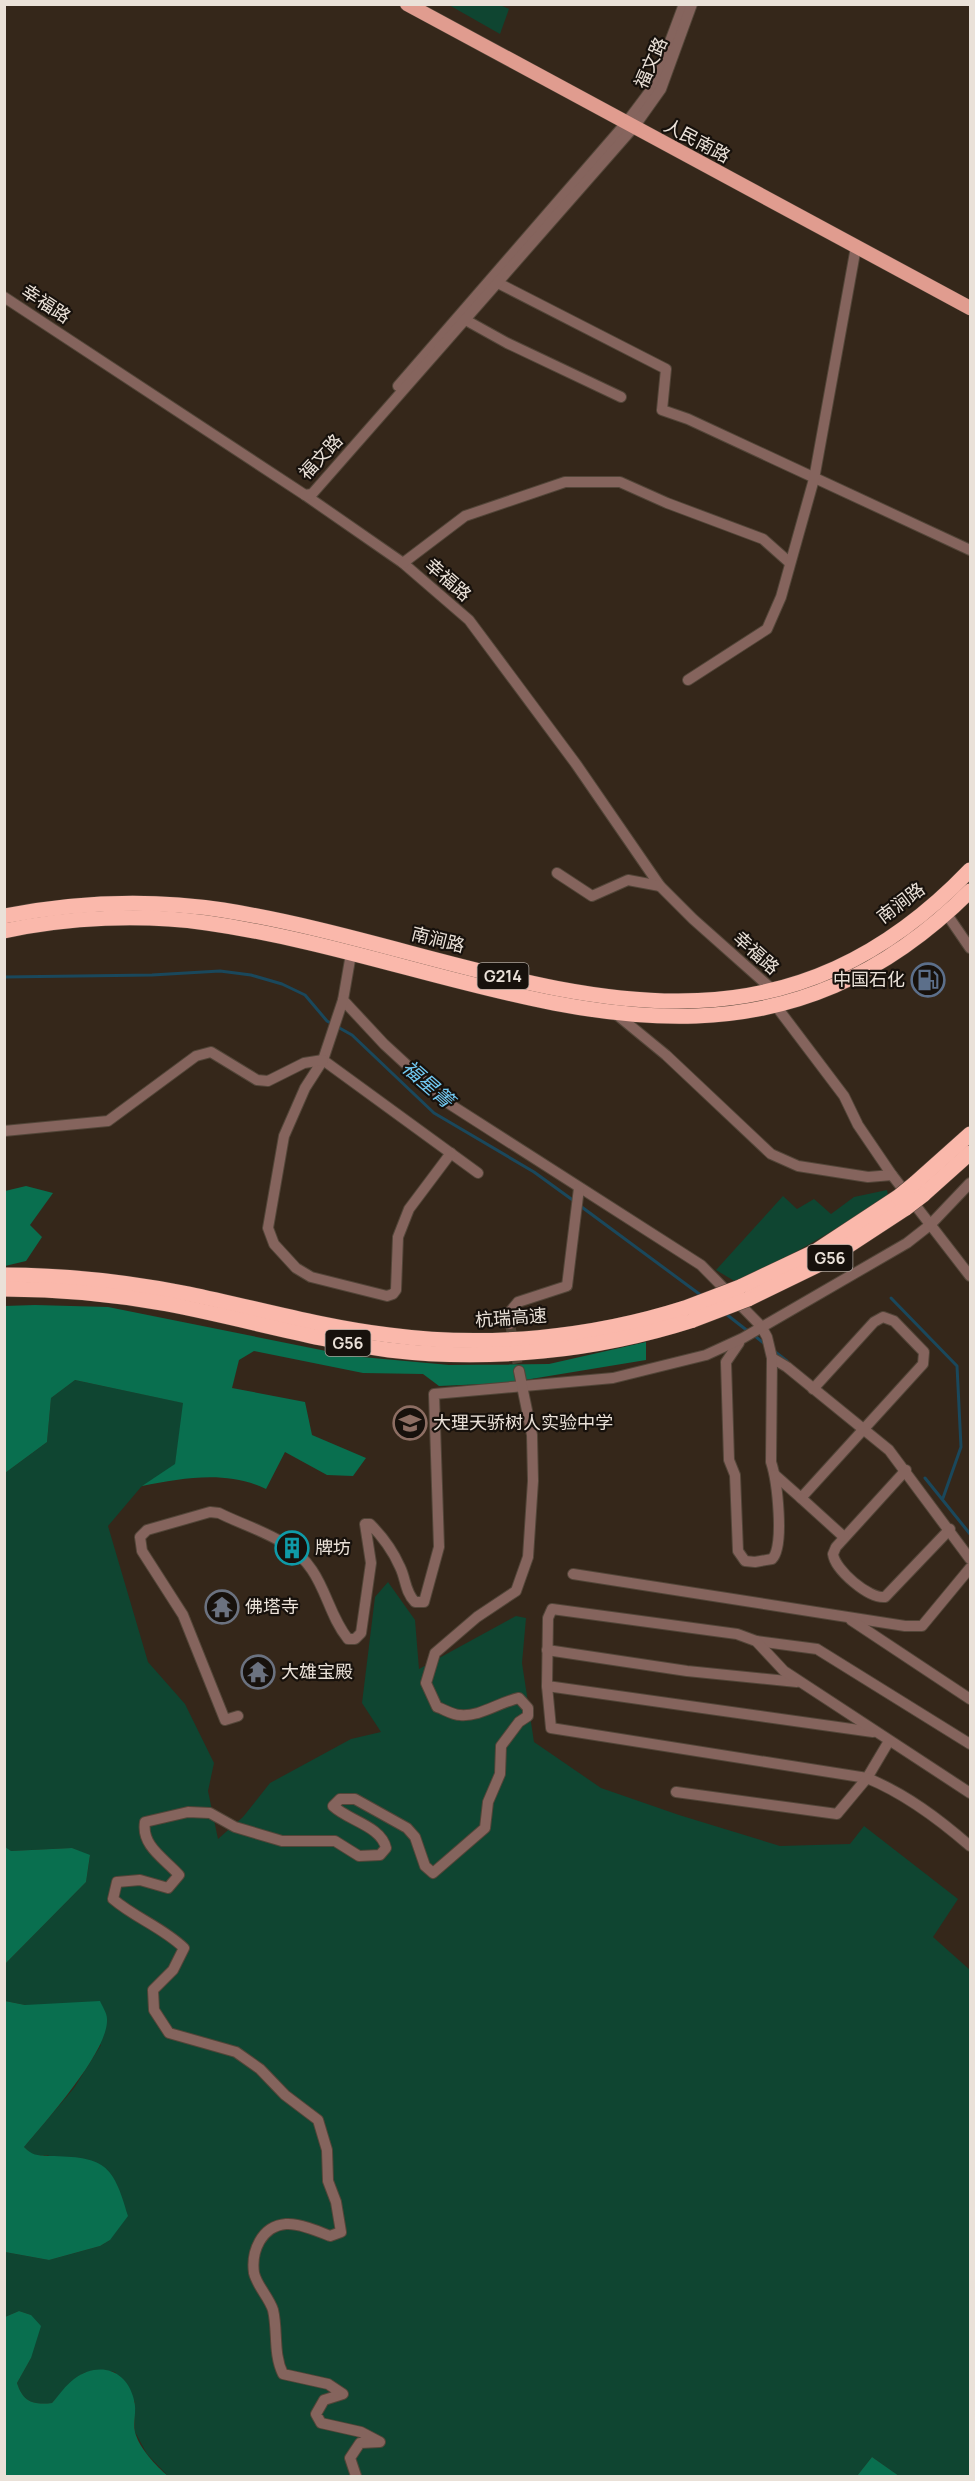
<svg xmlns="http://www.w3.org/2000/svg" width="975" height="2481" font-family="Manrope,'Noto Sans SC',sans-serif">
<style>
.green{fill:#0f4531}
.forest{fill:#096f4f}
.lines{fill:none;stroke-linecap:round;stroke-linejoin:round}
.stream{stroke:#1a485c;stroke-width:3}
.minor-tunnel{stroke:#504336;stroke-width:10;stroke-dasharray:10 5;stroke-linecap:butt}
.minor-casing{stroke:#524538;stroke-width:12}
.major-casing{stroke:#524538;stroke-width:15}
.highway-casing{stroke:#524538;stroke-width:16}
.minor{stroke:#85645d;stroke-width:10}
.major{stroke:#e09c8f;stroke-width:14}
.highway{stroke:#fab8ab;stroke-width:15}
.highway-bridge-casing{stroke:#524538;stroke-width:16;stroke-linecap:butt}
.highway-bridge{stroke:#fab8ab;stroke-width:15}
.labels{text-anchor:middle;stroke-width:4.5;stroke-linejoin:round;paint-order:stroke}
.shield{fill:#17110c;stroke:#aba39b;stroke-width:1.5}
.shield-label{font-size:16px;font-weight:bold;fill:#eae1d8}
.street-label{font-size:18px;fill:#eae1d8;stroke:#17110c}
.poi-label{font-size:18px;fill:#eae1d8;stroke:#17110c;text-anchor:start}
.water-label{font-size:20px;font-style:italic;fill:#72caf4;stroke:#17110c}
</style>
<rect width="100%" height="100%" fill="#35271a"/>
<!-- green -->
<g class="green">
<path d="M449,5h51l9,4 -9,25z"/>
<path d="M887,1190l1,5c-48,33 -98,62 -152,87l-20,-12 67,-74 14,13 17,-10 17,15 23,-17z"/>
<path d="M75,1380l109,23 -9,62 -34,22 -33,39 40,136 37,42 29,59 -6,28 10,48 25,-22 27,-34 81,-44 30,-7 -19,-29 13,-106 13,-15 27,38 4,49 97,-53 10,2 -4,45 12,79 67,46 78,27 101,31 70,-2 14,-18 94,73 -25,38 37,33v506h-71l-27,-19 -15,19h-689l-21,-22 -12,-22v-30l-20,-30c-34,-7 -41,7 -63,31 -19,2 -29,-1 -35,-20l14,-25v-43l-12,-4 -14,6v-65l44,8 51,-14 10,-6 -62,-85 -15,1 -9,-9 50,-59 27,-43 -76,-40 -20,-4v-37l81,-82 4,-26 -18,-8 -61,3 -7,-4 1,-374 42,-31 4,-44z"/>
</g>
<!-- forest -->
<g class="forest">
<path d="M26,1186l27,7 -23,32 12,12 -16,24 -21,5v-75z"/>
<path d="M35,1305l73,2 243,49 98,9 100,-1 97,-22v18l-140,23 -67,3 -16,-12 -60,-1 -109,-22 -15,9 -7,28 73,14 7,33 54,23 -13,18 -26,-1 -42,-23 -19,37c-40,-19 -82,-11 -124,-3l33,-22 8,-61 -108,-23 -24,18 -4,44 -42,31 -1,-167z"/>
<path d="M5,1847l6,4 61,-3 18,7 -4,27 -81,82z"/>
<path d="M5,2001l20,4 75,-4c2,5 7,12 7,18 2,32 -62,103 -83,128 9,9 12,8 25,9 55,1 64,7 79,60l-18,24 -10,6 -51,14 -44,-8z"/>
<path d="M19,2311l12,4 10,11 -10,32 -14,25c6,19 16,22 35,20 7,-8 14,-18 22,-24 24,-18 53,-10 60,21 3,10 -1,22 1,32 4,16 21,34 33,44h-163v-159z"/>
<path d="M872,2457l27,19h-42z"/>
</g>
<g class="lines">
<!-- stream -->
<g class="stream">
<path d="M4,977l148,-2 68,-4 31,4 31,9 23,11 22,26 25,14 82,78 100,59 40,29"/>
<path d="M579,1205l123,91"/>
<path d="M891,1298l66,68 4,81 -18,51"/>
<path d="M726,1314l23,18"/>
<path d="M755,1336l11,9"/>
<path d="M774,1351l13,10"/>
<path d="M925,1478l45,56"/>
</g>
<!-- minor-tunnel -->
<path class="minor-tunnel" d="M510,1324l9,47"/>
<!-- minor casing -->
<g class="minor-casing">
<g id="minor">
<path d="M494,281l172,88 -4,41 26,9 282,131"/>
<path d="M4,297l301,198 98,68 66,57 107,144 84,122 33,33 81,72"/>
<path d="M462,318l45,25 114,54"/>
<path d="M398,386l228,-263 27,-36 31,-83"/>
<path d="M305,495l7,-1 322,-367 27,-38 31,-85"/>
<path d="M403,563l62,-47 100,-34h55l47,21 96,36 27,24"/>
<path d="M688,680l79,-51 14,-32 33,-118 42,-232"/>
<path d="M557,873l35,23 36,-16 32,6"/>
<path d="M946,913l24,35"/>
<path d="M351,954l-8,46 41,44 64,59 253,162 60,61 6,11 5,21 15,9 102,83 81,109"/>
<path d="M343,1000l-20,60 155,113"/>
<path d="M776,1006l68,90 14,29 34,50 78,101"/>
<path d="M616,1014l50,41 105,99 27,12 70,11 24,-2"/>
<path d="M323,1060l-18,28 -21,48 -16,92 6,16 22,24 15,9 76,19 6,-2 3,-4 2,-53 11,-28 42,-56"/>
<path d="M4,1131l104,-10 88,-65 15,-4 46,28 11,1 36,-18 19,-3"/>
<path d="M510,1324l-1,-11 9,-11 49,-16 12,-98"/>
<path d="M739,1343l-13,19 3,98 6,15 3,76 7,10 10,1 17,-3c13,-12 5,-79 -1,-97l1,-104"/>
<path d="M906,1470l-70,77 -3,7c2,16 36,45 52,43l65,-68"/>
<path d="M775,1475l26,23 122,-134 1,-12 -30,-31 -11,-4 -9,5 -61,67"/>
<path d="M801,1498l43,39"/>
<path d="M573,1574l332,52h17l48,-58"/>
<path d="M851,1620l119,79"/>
<path d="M756,1641l61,8 153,95"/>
<path d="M547,1650l140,21 110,11"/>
<path d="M547,1686l326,46"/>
<path d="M238,1716l-13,4 -42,-105 -41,-64 -2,-14 7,-7 63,-18 9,1c32,16 72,25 93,57 15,22 19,48 36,69h7l6,-6 10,-70 -6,-39h5c12,12 23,27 30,43 6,12 5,25 15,35h9l15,-55 -5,-153 179,-16 93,-23 37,-17 164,-95 23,-18 40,-42"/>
<path d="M889,1741l-22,37 -316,-50 -4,-42 1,-68 4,-9 185,25 19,7 28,30 186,122"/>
<path d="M676,1792l161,22 30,-36c39,16 72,41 103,68"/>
<path d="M356,2476l-6,-18 10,-15 20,-1 -19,-10 -40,-9 -5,-9 8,-14 19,-6 -15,-10 -45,-10c-10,-20 -5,-43 -10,-64 -4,-13 -16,-24 -19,-37 -3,-21 7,-47 32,-49 13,-1 32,7 44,12l11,-4 -5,-30 -8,-21 -1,-31 -9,-30 -33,-25 -25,-26 -24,-17 -67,-19 -15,-23 -1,-20 20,-20 11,-22c-22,-21 -49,-30 -71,-49l4,-17 23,-2 28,8 11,-13c-14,-16 -38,-29 -34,-53l43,-10 22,1 25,14 47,14h53l24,15 21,-1 6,-7c-5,-22 -37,-27 -53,-42l7,-7h15l52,29 8,9 10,29 8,7 52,-45 3,-26 12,-28 1,-28 18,-24 9,-6v-8l-9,-10c-20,4 -39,19 -59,17 -8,0 -16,-6 -23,-8l-11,-24 9,-30 42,-36 39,-26 12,-34 5,-76 -1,-46 -13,-64"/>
</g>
</g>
<!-- major casing -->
<g class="major-casing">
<path id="major" d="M407,4l563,304"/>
</g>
<!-- highway casing -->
<g class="highway-casing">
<g id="highway">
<path d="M4,916c72,-14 147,-17 219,-6 271,43 515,202 747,-40"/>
<path d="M4,931c65,-14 137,-17 203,-8 274,39 524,206 763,-32"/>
<path d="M914,1184l56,-50"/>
<path d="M923,1195l47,-42"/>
<path d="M4,1275c63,0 124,7 185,19 67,14 133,33 200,41 98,13 202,3 296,-27"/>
<path d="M740,1287l76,-36 82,-54"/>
<path d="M4,1289c55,0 109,5 163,15 74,14 147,36 222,46 101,12 207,1 304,-30"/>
<path d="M748,1299l74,-36 84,-55"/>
</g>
</g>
<!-- minor -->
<use href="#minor" class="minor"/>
<!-- major -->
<use href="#major" class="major"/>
<!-- highway -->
<use href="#highway" class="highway"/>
<!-- highway-bridge casing -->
<g class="highway-bridge-casing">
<g id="highway-bridge">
<path d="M898,1197l16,-13"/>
<path d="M906,1208l17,-13"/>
<path d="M685,1308l55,-21"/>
<path d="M693,1320l55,-21"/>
</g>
</g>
<!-- highway-bridge -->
<use href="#highway-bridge" class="highway-bridge"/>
</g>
<!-- icons -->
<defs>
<g id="fuel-ring" transform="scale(1.725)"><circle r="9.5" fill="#17110c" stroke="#5c6f8a" stroke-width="1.5"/><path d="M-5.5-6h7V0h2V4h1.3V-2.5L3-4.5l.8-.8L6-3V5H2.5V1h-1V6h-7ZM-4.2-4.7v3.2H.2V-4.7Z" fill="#5c6f8a"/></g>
<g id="school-ring" transform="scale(1.725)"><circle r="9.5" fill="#17110c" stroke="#8d6e63" stroke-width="1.5"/><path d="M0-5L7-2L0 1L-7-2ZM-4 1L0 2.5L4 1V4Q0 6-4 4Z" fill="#8d6e63"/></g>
<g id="building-ring" transform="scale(1.725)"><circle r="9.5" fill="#17110c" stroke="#0f9aa8" stroke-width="1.5"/><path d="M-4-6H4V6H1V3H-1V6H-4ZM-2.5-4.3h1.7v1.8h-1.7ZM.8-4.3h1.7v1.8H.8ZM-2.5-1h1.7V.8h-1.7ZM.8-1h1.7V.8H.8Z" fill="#0f9aa8"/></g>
<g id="temple-ring" transform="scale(1.725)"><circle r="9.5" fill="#17110c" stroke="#6b7280" stroke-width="1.5"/><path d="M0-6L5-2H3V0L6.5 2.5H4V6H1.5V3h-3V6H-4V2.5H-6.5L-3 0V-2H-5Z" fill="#6b7280"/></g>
</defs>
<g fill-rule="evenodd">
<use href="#fuel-ring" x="928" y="980"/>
<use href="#school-ring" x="410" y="1423"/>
<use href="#building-ring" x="292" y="1548"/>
<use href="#temple-ring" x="222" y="1607"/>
<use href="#temple-ring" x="258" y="1672"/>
</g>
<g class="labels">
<!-- shield labels -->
<g class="shield">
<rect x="477.5" y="963" width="51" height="26" rx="4.5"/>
<rect x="807.5" y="1245" width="45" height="26" rx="4.5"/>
<rect x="325.5" y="1330" width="45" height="26" rx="4.5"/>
</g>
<g class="shield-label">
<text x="503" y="982">G214</text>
<text x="830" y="1264">G56</text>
<text x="348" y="1349">G56</text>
</g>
<!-- street labels -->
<g class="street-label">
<text transform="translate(651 63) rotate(-66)" y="6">福文路</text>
<text transform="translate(697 141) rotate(28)" y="6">人民南路</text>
<text transform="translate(46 304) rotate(33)" y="6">幸福路</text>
<text transform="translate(321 457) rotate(-47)" y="6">福文路</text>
<text transform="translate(448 580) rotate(41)" y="6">幸福路</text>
<text transform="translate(901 903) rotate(-37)" y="6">南涧路</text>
<text transform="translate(438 940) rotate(14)" y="6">南涧路</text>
<text transform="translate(756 953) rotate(42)" y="6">幸福路</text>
<text transform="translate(511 1318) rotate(-4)" y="6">杭瑞高速</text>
</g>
<!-- poi labels -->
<g class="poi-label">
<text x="905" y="986" text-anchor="end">中国石化</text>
<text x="433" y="1429">大理天骄树人实验中学</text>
<text x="315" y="1554">牌坊</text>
<text x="245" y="1613">佛塔寺</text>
<text x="281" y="1678">大雄宝殿</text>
</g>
<!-- water labels -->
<g class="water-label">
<text transform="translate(428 1084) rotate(41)" y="7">福星箐</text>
</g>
</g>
<!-- border -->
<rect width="975" height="2481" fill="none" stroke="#eae1d8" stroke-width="12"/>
</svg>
